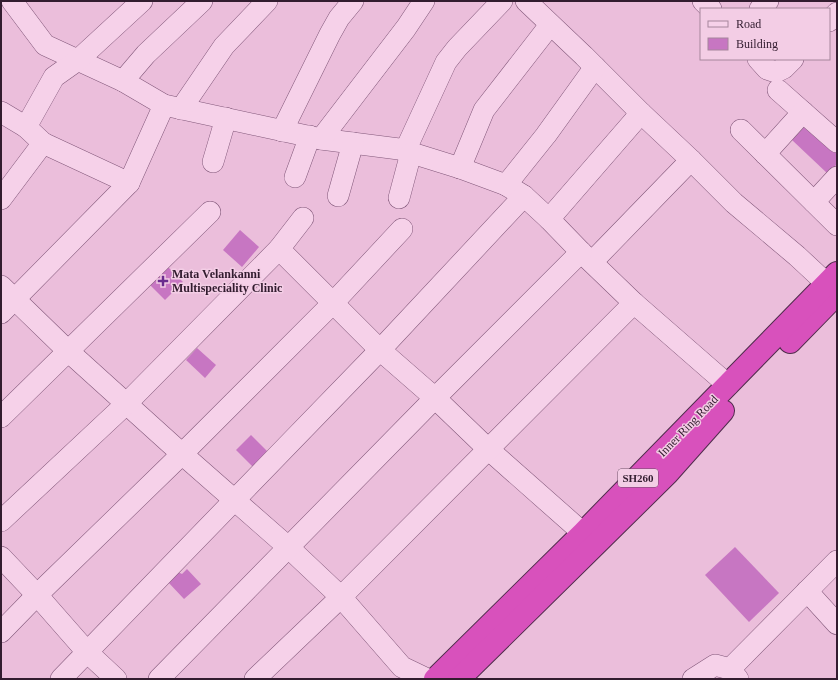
<svg xmlns="http://www.w3.org/2000/svg" width="838" height="680" font-family="'Times New Roman',serif">
<style>
.building{fill:#c776c2}
.lines{fill:none;stroke-linecap:round;stroke-linejoin:round}
.minor-casing{stroke:#82587a;stroke-width:22}
.highway-casing{stroke:#502c4c;stroke-width:24}
.minor{stroke:#f6d1e9;stroke-width:21}
.highway{stroke:#d851bc;stroke-width:22}
.poi-dot{fill:#6a2b8e;stroke:#f3cde5;stroke-width:1.5}
.labels{text-anchor:middle;stroke-width:3;stroke-linejoin:round;paint-order:stroke}
.shield{fill:#f3cde5;stroke:#6c5166;stroke-width:1}
.shield-label{font-size:11px;font-weight:bold;fill:#321c2f}
.poi-label{font-size:12px;font-weight:bold;fill:#321c2f;stroke:#f3cde5;text-anchor:start}
.street-label{font-size:12px;fill:#321c2f;stroke:#f3cde5}
</style>
<rect width="100%" height="100%" fill="#ebbedb"/>
<!-- building -->
<g class="building">
<path d="M807,124l30,28v12l-9,10 -36,-34z"/>
<path d="M240,230l19,17 -17,20 -19,-17z"/>
<path d="M165,264l18,18 -18,18 -18,-18z"/>
<path d="M197,348l19,17 -11,13 -19,-18z"/>
<path d="M251,435l17,17 -15,15 -17,-17z"/>
<path d="M735,547l44,46 -30,29 -44,-47z"/>
<path d="M187,569l14,15 -17,15 -16,-17 10,-10 4,2z"/>
</g>
<g class="lines">
<!-- minor casing -->
<g class="minor-casing">
<g id="minor">
<path d="M12,1l33,44 78,36 41,24 157,34 78,10 61,19 46,17 18,11 25,23 32,33 53,51"/>
<path d="M526,1l58,55 57,57 50,47 43,43 63,53 29,27"/>
<path d="M703,1l8,8"/>
<path d="M760,9l8,-8"/>
<path d="M829,21l8,-8"/>
<path d="M758,59l9,10 9,3 8,-4 9,-9"/>
<path d="M123,81l23,-27 56,-53"/>
<path d="M778,90l59,52"/>
<path d="M181,109l43,-63 43,-45"/>
<path d="M1,112l25,15"/>
<path d="M741,130l96,95"/>
<path d="M282,131l48,-97 9,-16 14,-17"/>
<path d="M321,139l85,-111 18,-27"/>
<path d="M43,143l86,40"/>
<path d="M405,151l41,-89 11,-14 45,-47"/>
<path d="M765,154l38,-42"/>
<path d="M213,162l13,-44"/>
<path d="M460,168l24,-58 66,-85"/>
<path d="M295,177l15,-41"/>
<path d="M506,185l40,-50 49,-68"/>
<path d="M338,196l15,-53"/>
<path d="M399,198l12,-45"/>
<path d="M1,199l42,-56 -17,-16 28,-50 24,-17 64,-59"/>
<path d="M814,202l23,-25"/>
<path d="M549,219l92,-106"/>
<path d="M279,249l54,54 69,-74"/>
<path d="M592,262l99,-102"/>
<path d="M1,286l67,65 114,103 106,93 53,50 61,70 25,12"/>
<path d="M1,313l128,-130 35,-78"/>
<path d="M1,417l209,-205"/>
<path d="M1,521l125,-117 153,-155 24,-31"/>
<path d="M1,557l36,38 50,57 29,27"/>
<path d="M807,591l30,33"/>
<path d="M1,632l36,-37 145,-141 151,-151 47,47 55,48 53,51 95,84"/>
<path d="M61,679l319,-329 144,-154"/>
<path d="M159,679l276,-281 146,-146"/>
<path d="M255,679l86,-82 293,-294 94,82"/>
<path d="M693,679l22,-14 15,4"/>
<path d="M738,679l-8,-10 107,-108"/>
</g>
</g>
<!-- highway casing -->
<g class="highway-casing">
<g id="highway">
<path d="M790,342l46,-47"/>
<path d="M435,679l148,-146 254,-260"/>
<path d="M459,679l128,-126 80,-79 56,-63"/>
</g>
</g>
<!-- minor -->
<use href="#minor" class="minor"/>
<!-- highway -->
<use href="#highway" class="highway"/>
</g>
<!-- markers -->
<path class="poi-dot" d="M161 275h4v4h4v4h-4v4h-4v-4h-4v-4h4z"/>
<g class="labels">
<!-- shield labels -->
<rect class="shield" x="618" y="469" width="40" height="18" rx="3"/>
<g class="shield-label">
<text x="638" y="482">SH260</text>
</g>
<!-- poi labels -->
<g class="poi-label">
<text x="172" y="278">Mata Velankanni<tspan x="172" dy="14">Multispeciality Clinic</tspan></text>
</g>
<!-- street labels -->
<g class="street-label">
<text transform="translate(688 426) rotate(-46)" y="4">Inner Ring Road</text>
</g>
</g>
<!-- border -->
<rect width="838" height="680" fill="none" stroke="#321c2f" stroke-width="4"/>
<!-- legend -->
<rect x="700" y="8" width="130" height="52" fill="#f3cde5" stroke="#a6869c"/>
<rect x="708" y="21" width="20" height="6" fill="#f6d1e9" stroke="#a6869c"/>
<text x="736" y="28" font-size="12" fill="#321c2f">Road</text>
<rect x="708" y="38" width="20" height="12" fill="#c776c2" stroke="#a6869c"/>
<text x="736" y="48" font-size="12" fill="#321c2f">Building</text>
</svg>
